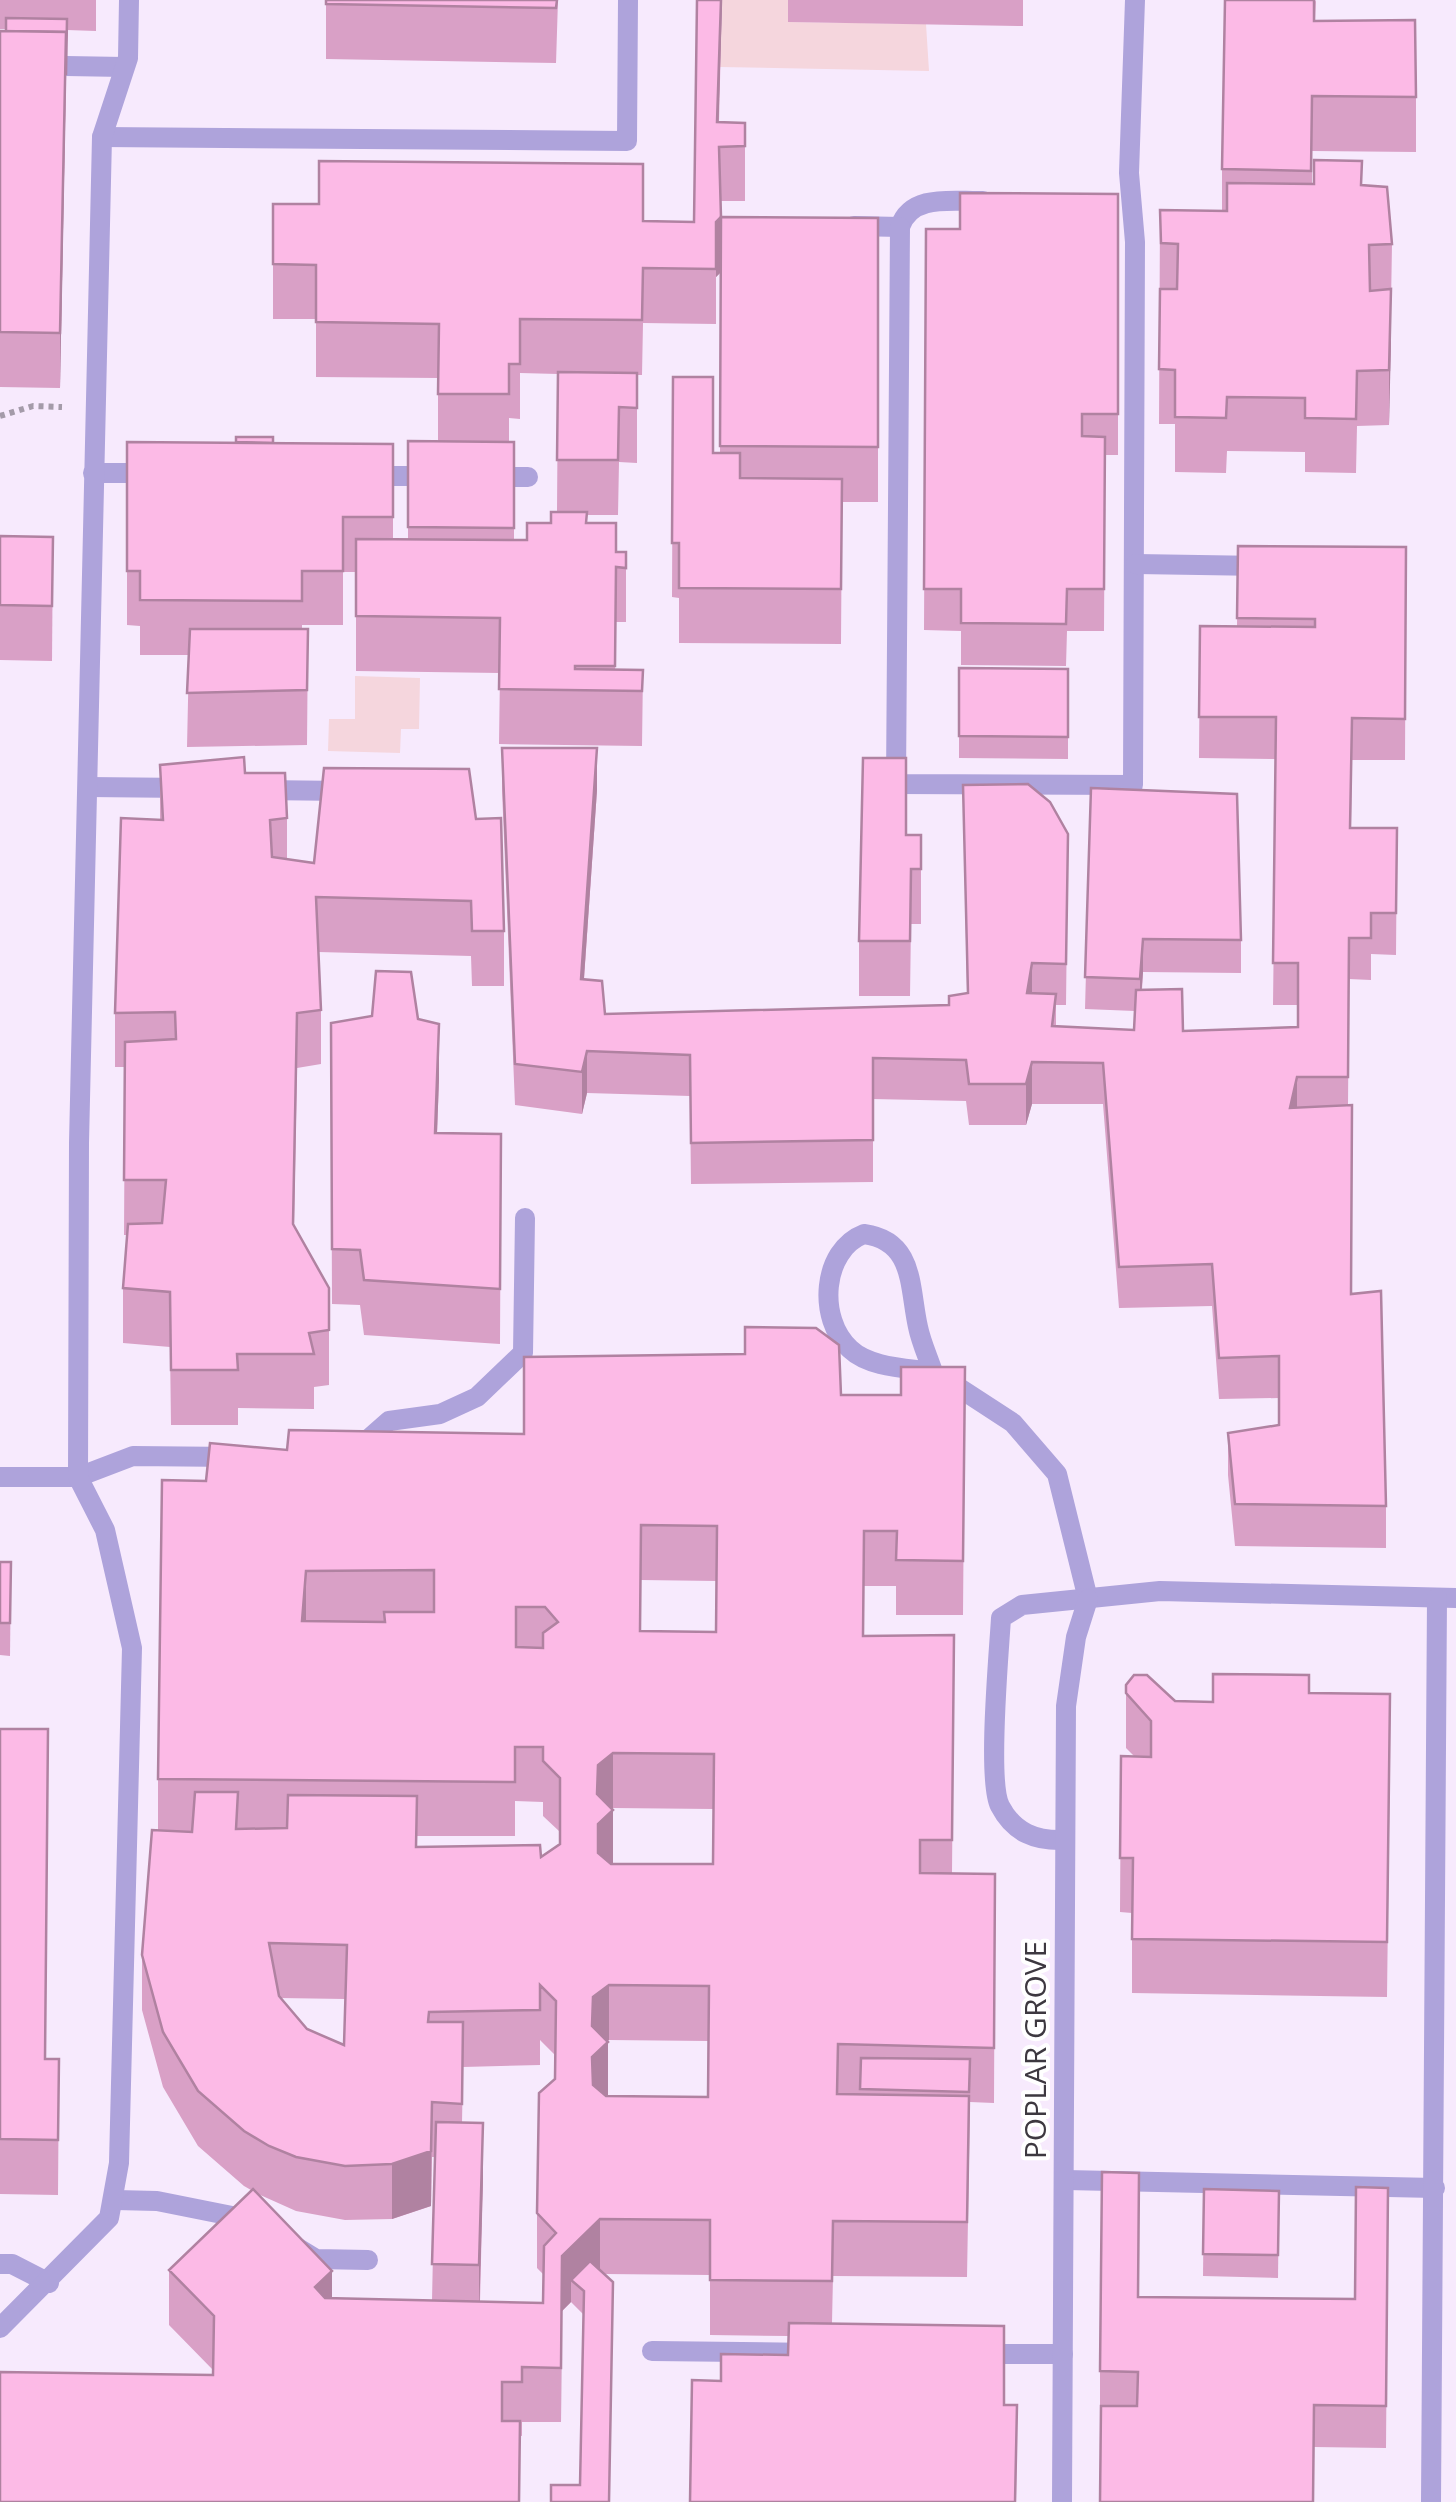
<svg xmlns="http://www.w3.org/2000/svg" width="1456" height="2502" font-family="'Open Sans',sans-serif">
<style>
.green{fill:#f5d6dd}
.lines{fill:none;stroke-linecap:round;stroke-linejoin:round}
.path{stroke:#a49ba9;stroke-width:6;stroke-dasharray:5 5;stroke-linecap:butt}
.service{stroke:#aea3db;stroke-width:20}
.wall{fill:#d9a0c6;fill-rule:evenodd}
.shaded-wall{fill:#b082a1}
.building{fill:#fcbae6;stroke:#b082a1;stroke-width:2.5;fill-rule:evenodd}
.labels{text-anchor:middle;stroke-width:8;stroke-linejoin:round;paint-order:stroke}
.street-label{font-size:30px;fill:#3d3840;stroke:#fff}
</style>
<rect width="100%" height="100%" fill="#f7eafd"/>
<!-- green -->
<g class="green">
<path d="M722,0h67v22l137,2 3,47 -209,-4z"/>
<path d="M355,676l65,2 -1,51h-18l-1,24 -72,-2 1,-32h26z"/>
</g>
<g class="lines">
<!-- path -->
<path class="path" d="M0,416l33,-10 29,1"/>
<!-- service -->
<g class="service">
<path d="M66,66l58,1"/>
<path d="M102,137l525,4 1,-141"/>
<path d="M854,226l46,1c11,-34 54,-25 83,-26"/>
<path d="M900,227l-4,557 237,1 2,-543 -6,-69 6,-173"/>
<path d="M93,473h61"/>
<path d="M367,476h66"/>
<path d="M490,477h38"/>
<path d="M1136,564l126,2"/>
<path d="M88,787l99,1"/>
<path d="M260,790l86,1"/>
<path d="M864,1234c51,7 45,53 54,93 3,15 10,30 15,45 -25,-4 -63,-4 -83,-23 -33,-30 -28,-99 14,-115z"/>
<path d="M941,1376l72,47 44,51 31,125"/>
<path d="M356,1450l33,-29 51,-7 37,-17 46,-44 2,-135"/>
<path d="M0,1477h78l55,-21 101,1"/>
<path d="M1064,1840c-28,1 -50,-7 -64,-34 -13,-25 -1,-153 1,-188l21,-13 138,-14 296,7"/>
<path d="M1066,2180l369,8"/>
<path d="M116,2200l41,1 95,19"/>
<path d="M298,2248l18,11 52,1"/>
<path d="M0,2264h12l37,19"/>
<path d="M0,2328l109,-110 10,-55 13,-515 -27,-118 -27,-53 1,-334 23,-1006 26,-79 1,-58"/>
<path d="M652,2351l164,2"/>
<path d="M980,2354h83"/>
<path d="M1062,2502l4,-796 10,-69 12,-38"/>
<path d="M1431,2502l6,-904"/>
</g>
</g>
<!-- wall -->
<g class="wall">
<path d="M0,0h96v31l-29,-1 -7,358 -60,-1v-356h6v-2h-6z"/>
<path d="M326,0h232l-2,63 -230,-4z"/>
<path d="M722,0l-3,122 26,1v78h-24v16l157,1v284h-36l-1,142 -162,-1v-45l-7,-1 1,-220 40,76h7l1,-181 -5,5v47l-73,-1 -1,52h-5v88l-18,-1 -1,53h-31v8l29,29h10v70h-10l-1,48h28l-1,76 -143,-2 1,-71 -144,-2v-99h-13v53h-41v4h6l-1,116 -120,2 2,-92h-49v-29l-13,-1v-183l266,2v95h15v-98h30v-63l-122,-1v-58h-43v-115l370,17 51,1zM520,373l38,1 -1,138 -6,11 -24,17h-13v-98h-5v-24l11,1z"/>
<path d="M788,0h235v26l-235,-4z"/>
<path d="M1316,0l-1,21 101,76v55l-104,-1v33l50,1 30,59 -3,181 -32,1 -1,47 -51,-1v-20l-78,-1 -1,22 -51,-1v-48h-16l1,-214 62,1v-42z"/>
<path d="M1118,194v261h-13l-1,176h-37l-1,35 -105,-1v-34l-37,-1 2,-401h34z"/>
<path d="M0,536l53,1 -1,124 -52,-1z"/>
<path d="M1238,546l168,1 -1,213h-53l-1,68h46l-1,127 -25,-1v26l-22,-1 -1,126 4,189 34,212v42l-151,-2 -7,-71v-42l51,-8v-27l-60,1 -7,-93 -93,2 -16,-204h-71l-6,21h-57l-3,-24 -93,-2v83l-182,2 -1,-88 -103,-3 -5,21 -67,-9 -13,-315v-42l95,42 -13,189 21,35 344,-9 18,-12 -4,-208 105,49 -2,171h-10v21l78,4 1,-19 -50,-2 6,-221 150,152v33l-98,-1 -1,18 41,41 115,-4v-22h-25l3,-246 -77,-1 1,-132h37z"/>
<path d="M959,668l109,1v90l-109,-1z"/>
<path d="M160,765l85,8 42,45v41l27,4 162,-44 28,112v55h-32l-1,-30 -153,-4 3,58v54l-24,4 -3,158 35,62v97l-15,2v22l-76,-1v17h-67l-1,-78 -47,-4v-55l4,-53h-3l1,-168h-10v-54l45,-193z"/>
<path d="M906,835h15v89h-10l-1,72h-51v-55z"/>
<path d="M372,1016l46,3 21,60 -2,54 64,1 -1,210 -136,-9 -4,-30 -28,-1 -1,-281z"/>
<path d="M965,1367l-2,248h-67v-29h-32v50l90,-1 -2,238 43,1 -1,229 -24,-1 -3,175 -134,-1 -1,47 172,82h13l-1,97h-326l31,-121 67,-26 1,-19 -79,-1v-60l-106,-1 -24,211 3,-171 -12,-12 -9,9 -1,111h-39v14l-309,-61v-5l-44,-45v-55l82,-80 -7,-4 -46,-40 -35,-59 -21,-77v-55l16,-124v-52l48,-298 81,-31 237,-16 317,-39h60zM641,1580l76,1 -1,51 -76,-1zM515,1801l28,1v14l17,16v12l-19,13 -124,-10v-11h98zM613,1808l100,1v55h-100l-1,-55zM280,1998l65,1 -1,46 -37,-16zM540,2040l15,15v24l-18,134v55l7,7 -1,28 -63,-1 3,-124 -21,-55 1,-56 77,-2zM609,2040l99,1v56l-100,-1 -1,-55zM432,2157h3l-3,144 -100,-3 -74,-104 38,17 49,9 47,-1 39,-13z"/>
<path d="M0,1562h11l-1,94 -10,-1z"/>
<path d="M1126,1685l49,16 38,1 96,-9 81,56 -3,248 -255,-4v-80l-12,-1 1,-156h13l-8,-8z"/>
<path d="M0,1729l45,330h14l-1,136 -58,-1z"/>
<path d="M1388,2188l-2,260 -72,-1 -214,-34v-42l38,-74 217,2z"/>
<path d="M1204,2189l75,2 -1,87 -75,-2z"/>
</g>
<!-- shaded-wall -->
<g class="shaded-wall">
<path d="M721,0h1l-5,176v-54z"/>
<path d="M67,19l-7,369v-55z"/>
<path d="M721,217v55l-5,5v47v-102z"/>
<path d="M1391,289v55l-2,81v-55z"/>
<path d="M597,748v42l-16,231v-42z"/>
<path d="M1143,939v33l-3,39v-32z"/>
<path d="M1032,963v41l-5,-11z"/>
<path d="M439,1024v55l-4,109v-55z"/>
<path d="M587,1051v42l-5,21v-42z"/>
<path d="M1032,1062v42l-6,21v-41z"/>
<path d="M1297,1077v41l-7,-10z"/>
<path d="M306,1571v55l-4,-5z"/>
<path d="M613,1753v55l-15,12 15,-10v55l-15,14v-114z"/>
<path d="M609,1985v55l-16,12 15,-10v55l-16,14 1,-114z"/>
<path d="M432,2102l-1,104 -39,13v-55z"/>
<path d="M483,2123v55l-4,142v-55z"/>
<path d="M600,2219v55l-29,6v22l-9,9 -1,111 1,-166z"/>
<path d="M332,2271v55l-17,-39z"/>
</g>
<!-- building -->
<g class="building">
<path d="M326,0h231l-1,8 -230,-4z"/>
<path d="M697,0h24l-4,122 28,1v23l-26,1 2,70 -5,5v47l-73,-1 -1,52 -122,-1v45h-11v30h-71l1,-70 -123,-2v-57l-43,-1v-60h46v-43l324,3v57l51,1z"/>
<path d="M1225,0h89v21l101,-1 1,77 -104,-1 -1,75 -89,-2z"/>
<path d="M6,18l61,1 -1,56v-43l-60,-1z"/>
<path d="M0,31l66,1 -6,301 -60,-1z"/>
<path d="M1314,160l48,1 -1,24 26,2 5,57 -23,1 1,46 21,-2 -2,81 -32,1 -1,48 -51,-1v-20l-78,-1 -1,21 -51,-1v-47l-16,-1 1,-80h17l1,-45 -17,-1 -1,-33 67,1v-28l87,1z"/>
<path d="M960,193l158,1v220h-36v22l23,1 -1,152h-37l-1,35 -105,-1v-34h-37l2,-360h34z"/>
<path d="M721,217l157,1v229l-158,-1z"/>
<path d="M558,372l79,1v35l-18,-1 -1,53h-61z"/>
<path d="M673,377h40v76h27v25l102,1 -1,110 -162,-1v-45h-7z"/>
<path d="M236,437h37v6l-37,-1z"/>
<path d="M408,441l106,1v86l-106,-1z"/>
<path d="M127,442l266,2v73h-50v54h-41v30l-162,-1v-29h-13z"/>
<path d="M551,512h36l-1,11h30v29h10v16l-10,-1 -1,99h-40v3l68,1 -1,21 -143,-2 1,-71 -144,-2v-77l171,1v-17h24z"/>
<path d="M0,536l53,1 -1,69 -52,-1z"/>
<path d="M1238,546l168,1 -1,172 -53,-1 -2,110h47l-1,85h-25v25h-22l-1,139h-51l-7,31 62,-3 -1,189 30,-3 5,215 -151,-2 -7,-71 51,-8v-69l-60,2 -7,-94 -93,3 -16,-204 -71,-1 -6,22h-57l-3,-24 -93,-2v82l-182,3 -1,-88 -103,-4 -5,21 -67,-8 -13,-316h95l-16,231 21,2 3,33 344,-9v-9l19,-3 -5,-208 65,-1 22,18 18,32 -2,130 -34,-1 -5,30 29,1 -4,32 82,4 2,-40 46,-1 1,42 115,-4v-64h-25l3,-246h-77l1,-91 115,1v-8l-78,-1z"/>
<path d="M190,629h118l-1,61 -120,3z"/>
<path d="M959,668l109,1v68l-109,-1z"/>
<path d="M244,757l1,16h40l2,45 -17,2 2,37 42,6 10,-95 145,1 7,50 25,-1 3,113h-32l-1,-30 -155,-4 5,113 -24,3 -4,211 36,64v42l-20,3 5,21h-77l1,16h-67l-1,-78 -47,-4 5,-64 34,-1 4,-43h-42l1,-138 51,-3 -1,-27 -60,1 6,-195 42,2 -3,-55z"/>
<path d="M863,758h43v77h15v34h-10l-1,72h-51z"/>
<path d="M1091,788l146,6 4,146 -98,-1 -3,40 -55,-2z"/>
<path d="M376,971l35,1 7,47 21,5 -4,109 66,1 -1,155 -136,-9 -4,-30 -28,-1 -1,-226 41,-7z"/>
<path d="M745,1327l71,1 23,17 2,50h60v-28h64l-2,194 -67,-1 1,-29h-33l-1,105 91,-1 -2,205h-32v33l75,1 -1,174 -156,-4 -1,50 132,2 -2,126 -134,-1 -1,60 -122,-1v-60l-110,-1 -38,37 -1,112 -39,-1v15h-20v39h18l-1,81h-519v-130l213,3 1,-59 -45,-46 84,-81 79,82 -17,16 10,11 218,5 1,-57 12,-13 -19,-20 2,-120 16,-14 1,-78 -16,-16v25l-111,2 -1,10h35l-1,82 -30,-2 -1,49 -39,13 -47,2 -49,-9 -27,-11 -25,-15 -46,-40 -35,-59 -21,-77 10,-125 40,2 3,-40h43l-2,37 51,-1 1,-33 129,1 -1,51 124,-2 1,12 19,-13v-66l-17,-17v-14h-28v35l-357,-3 4,-299 44,1 4,-38 77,7 2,-20 235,4v-77l221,-3zM641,1525l76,1 -1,106 -76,-1zM434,1570v42h-50l1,10 -83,-1 4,-50zM516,1607h29l13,15 -15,11v15l-27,-1zM613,1753l101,1 -1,110h-102l-13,-11v-29l15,-14 -16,-16 1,-29zM269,1943l78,2 -3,100 -37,-16 -28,-33zM609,1985l100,1 -1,111 -102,-1 -13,-11 -1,-28 16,-15 -16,-16 1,-29z"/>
<path d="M0,1562h11l-1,61h-10z"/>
<path d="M1213,1674l96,1v18l81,1 -3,248 -255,-3 1,-81h-13l1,-102 30,1v-36l-25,-28v-8l8,-10h13l28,26 38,1z"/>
<path d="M0,1729h48l-3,330h14l-1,81 -58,-1z"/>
<path d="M861,2058l109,1 -1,33 -109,-3z"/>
<path d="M436,2122l47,1 -4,142 -47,-1z"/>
<path d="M1102,2172l37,1 -1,124 217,2 1,-112 32,1 -2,218 -72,-1 -1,97h-213l1,-96h36l1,-34 -38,-1z"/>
<path d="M1204,2189l75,2 -1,64 -75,-1z"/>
<path d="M590,2261l23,21 -4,220h-58v-17h29l4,-194 -13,-11z"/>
<path d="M789,2323l215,3v79h13l-2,97h-325l2,-122 29,1v-27l67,1z"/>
</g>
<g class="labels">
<!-- street labels -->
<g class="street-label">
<text transform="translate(1036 2050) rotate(-90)" y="10">POPLAR GROVE</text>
</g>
</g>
</svg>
